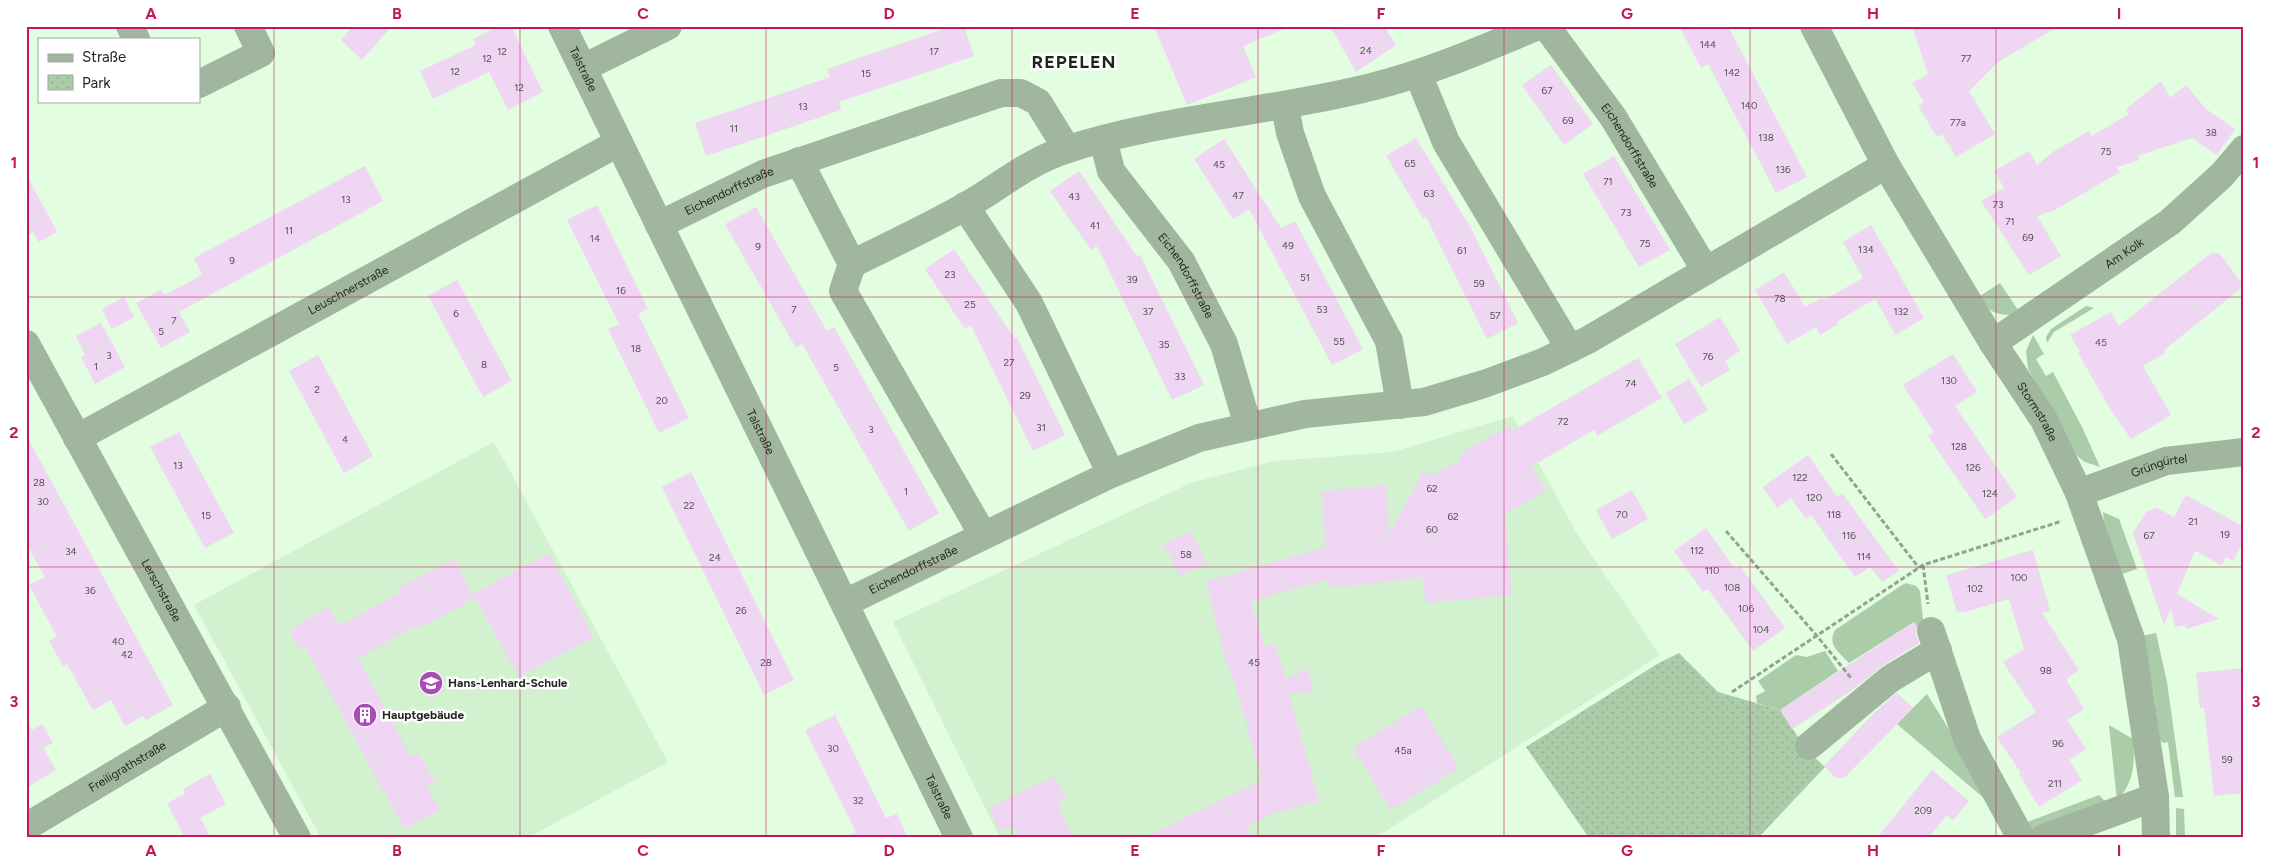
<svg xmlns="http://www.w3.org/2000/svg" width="2270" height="864" font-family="Figtree,sans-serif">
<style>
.built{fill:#d2f2cf}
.grass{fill:#aacca8}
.park{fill:url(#park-dots)}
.building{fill:#efd6f2}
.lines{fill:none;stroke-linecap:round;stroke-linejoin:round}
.path{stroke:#91a48f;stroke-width:3;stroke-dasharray:5 2.5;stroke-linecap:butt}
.minor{stroke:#a1b69f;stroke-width:28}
.grid{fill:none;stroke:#c2185b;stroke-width:1;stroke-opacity:0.55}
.labels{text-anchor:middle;stroke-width:5;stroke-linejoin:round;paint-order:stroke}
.number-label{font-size:10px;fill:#525252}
.street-label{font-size:12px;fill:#1d261c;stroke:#fff}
.poi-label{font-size:12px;font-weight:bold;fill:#1d261c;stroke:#fff;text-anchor:start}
.district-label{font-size:18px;font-weight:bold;letter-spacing:1px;fill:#1d261c;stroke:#fff}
.neatline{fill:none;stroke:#c2185b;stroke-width:2}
.grid-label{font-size:16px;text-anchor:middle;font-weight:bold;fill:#c2185b}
</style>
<defs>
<pattern id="park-dots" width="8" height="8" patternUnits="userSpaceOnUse" patternTransform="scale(1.25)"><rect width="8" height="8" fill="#aacca8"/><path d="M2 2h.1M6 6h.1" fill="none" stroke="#92af90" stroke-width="1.8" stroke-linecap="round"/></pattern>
</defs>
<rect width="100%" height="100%" fill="#e2fde0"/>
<!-- built -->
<g class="built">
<path d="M1513,416l64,118 83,121 -285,183h-375l-107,-216 298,-139 83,-22 118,-9z"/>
<path d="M494,442l174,320 -141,76h-206l-127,-233z"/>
</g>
<!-- grass -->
<g class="grass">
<path d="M2000,283l20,30c-20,5 -29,0 -43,-15z"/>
<path d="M2086,306l8,2 -40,24 -7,11 -1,-6 5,-8z"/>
<path d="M2033,335l11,19 -8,5 10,17 7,-4 30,57 17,38 -15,-5 -9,-7 -48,-86 -2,-18z"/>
<path d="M2103,512l16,7 18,50 -15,5 -18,-52z"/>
<path d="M1906,583l10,3 4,5 5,47 -11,-16 -65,41c-10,-11 -22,-18 -14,-33l67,-45z"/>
<path d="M2156,633l11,49 16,115h-8l-7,-55 -5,1 -3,-3 -7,-51 -12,-53z"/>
<path d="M1825,651l13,20 -58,39 -23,-7 -1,-7 9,-5 -7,-10 38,-26 11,2z"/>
<path d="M1927,694l44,71 15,35 -89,-76z"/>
<path d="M2109,725l24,14c2,25 1,43 -16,62z"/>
<path d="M2099,795l6,6 -73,35 -7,-13z"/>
<path d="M2176,808l8,1 1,29h-9z"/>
</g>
<!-- park -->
<path class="park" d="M1679,653l39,39 62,18 26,39 19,18 -67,71h-169l-63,-91 131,-83z"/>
<!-- building -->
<g class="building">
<path d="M353,26h39l-30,34 -21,-20z"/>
<path d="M500,26h11l32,66 -35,18 -19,-38 -56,27 -13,-28 56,-26 -3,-6z"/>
<path d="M952,26h12l10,30 -135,46 2,8 -135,46 -11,-33 135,-46 -3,-8z"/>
<path d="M1154,26h135v1l-46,19 13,31 -69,28z"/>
<path d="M1330,26h54l12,19 -40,27z"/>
<path d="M1679,26h49l79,151 -31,16 -68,-129 -7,4z"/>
<path d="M1912,26h147l-61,36 -29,29 26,43 -39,23 -14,-23 -5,3 -19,-31 6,-4 -12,-19 16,-9z"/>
<path d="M1551,65l42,59 -29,21 -42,-60z"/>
<path d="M2161,81l9,17 16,-13 20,24 29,20 -18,26 -25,-17 -55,18 3,4 -23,7 3,5 -65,38 -18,6 24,40 -32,19 -48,-74 23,-13 -10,-17 35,-20 8,14 16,-13 36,-21 3,5 37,-22 -3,-5z"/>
<path d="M1416,138l54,89 48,96 -31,16 -61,-122 -3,1 -37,-62z"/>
<path d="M1224,139l57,89 14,-7 68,128 -31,16 -83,-156 -16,10 -39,-60z"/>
<path d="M1614,156l56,94 -31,17 -56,-93z"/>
<path d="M365,166l18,35 -204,111 11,20 -29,16 -25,-45 25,-13 4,5 37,-20 -8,-17z"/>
<path d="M1079,171l58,85 3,-1 64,130 -32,15 -75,-154 -6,4 -41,-59z"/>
<path d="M26,174l31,58 -18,10 -6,-10 -7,4z"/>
<path d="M597,205l51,104 -10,5 51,104 -30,15 -51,-104 11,-5 -52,-104z"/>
<path d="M756,207l71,124 7,-4 105,186 -30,18 -107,-187 -6,4 -71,-124z"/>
<path d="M1871,225l53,93 -28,17 -21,-36 -39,23 2,2 -18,11 -4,-8 -29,17 -32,-54 29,-18 21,35 17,-9 2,2 39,-22 -20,-36z"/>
<path d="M954,249l61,90 2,-1 48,97 -32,16 -62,-126 -6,4 -40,-60z"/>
<path d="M2211,253h8l25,33 -80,64 1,3 -22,13 28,49 -40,24 -22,-32 -31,-54 2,-1 -10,-17 41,-23 8,14z"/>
<path d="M457,280l55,101 -29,16 -55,-101z"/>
<path d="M124,297l10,20 -22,12 -10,-20z"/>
<path d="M1720,317l20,34 -15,10 5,9 -29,17 -26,-43z"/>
<path d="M101,323l24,44 -30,17 -14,-27 4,-2 -9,-19z"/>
<path d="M1953,354l24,38 -22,14 62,91 -32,22 -57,-83 6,-4 -31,-47z"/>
<path d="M318,355l55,101 -29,17 -55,-102z"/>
<path d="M1638,358l24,40 -65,38 -3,-6 -62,36 14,25 -41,23 7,81 -86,8 -4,-25 -93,10 -1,-8 -77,21 13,45 11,-3 10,36 23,-11 6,24 -25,2 30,107 -47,13 -24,12 5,12h-109l118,-58 -24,-86 -13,-36 -19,-77 119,-34 -4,-56 65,-6 4,49 33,-64 10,6 29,-17 -3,-5 50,-28 3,5z"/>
<path d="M1689,379l19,31 -24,14 -18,-31z"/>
<path d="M179,432l55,101 -29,15 -55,-101z"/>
<path d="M26,435l147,270 -27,15 -3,-4 -18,10 -14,-26 -18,10 -26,-46 -4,2 -14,-25 8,-4 -28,-52 16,-8 -19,-34z"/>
<path d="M1808,455l29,42 5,-4 57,78 -17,11 -12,-15 -15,10 -44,-62 -5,4 -15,-21 -14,10 -14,-21z"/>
<path d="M691,472l103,208 -30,15 -102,-208z"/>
<path d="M1632,490l16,29 -36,20 -16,-29z"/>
<path d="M2186,495l58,32v14l-11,20 -7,-4 -5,8 -26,-14 -18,43 42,25 -33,10 -1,-4 -10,2 -4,-18 -7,16 -31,-92 13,-21 11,-4 17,9z"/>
<path d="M1706,528l29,41 5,-3 45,62 -32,23 -45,-62 -5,3 -29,-41z"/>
<path d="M1191,531l16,32 -27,13 -16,-32z"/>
<path d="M2033,550l17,61 -8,2 37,57 -13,9 18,30 -17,11 19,29 -17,11 13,20 -43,27 -20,-33 2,-1 -24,-36 39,-25 -33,-50 21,-13 -15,-50 -44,13h-8l-11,-37z"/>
<path d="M549,553l45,84 -75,40 -44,-79 -55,30 -2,-3 -60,33 53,99 8,-4 16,29 -8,4 13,24 -35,20 -100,-183 -5,3 -10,-19 5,-3 -1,-1 35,-20 10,19 62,-34 -3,-4 56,-29 19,35z"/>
<path d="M1914,622l3,4 -1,9 3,8 -37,23 -31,25 -59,38 -12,-19z"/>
<path d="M2244,668v35h-3l3,23v67l-30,3 -10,-88h-4l-4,-35z"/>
<path d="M1897,693l16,15 -69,70h-8l-12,-12 49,-52z"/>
<path d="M1421,706l38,62 -68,42 -38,-62z"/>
<path d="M835,715l51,103 11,-4 11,24h-65l13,-6 -51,-102z"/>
<path d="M26,720l6,10 10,-6 11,19 -10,5 13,22 -30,18z"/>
<path d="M1932,770l37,31 -16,19 -6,-5 -19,23h-51z"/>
<path d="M210,774l16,30 -26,14 11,20h-26l-18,-35 18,-9 -2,-5z"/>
<path d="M1055,776l11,23 -9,4 17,35h-55l-6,-13 -14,6 -11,-23z"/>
</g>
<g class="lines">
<!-- path -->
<g class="path">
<path d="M1831,454l88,114"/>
<path d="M1726,531l91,105 34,42"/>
<path d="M1923,565l5,39"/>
<path d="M1732,692l191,-127 139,-44"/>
</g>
<!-- minor -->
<g class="minor">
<path d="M130,26l6,13"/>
<path id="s1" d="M562,26l397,812"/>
<path id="s2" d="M1546,26l67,91 93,154"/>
<path id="s3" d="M1814,26l72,139 107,178 51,77 35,73 52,146 24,158 1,41"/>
<path d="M583,68l85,-42"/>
<path d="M1418,74l28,68 124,207"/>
<path d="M199,84l62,-31 -13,-27"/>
<path d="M1285,106l5,27 22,63 77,145 11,64"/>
<path id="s4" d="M1103,139l8,32 70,90 43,83 24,82"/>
<path d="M799,161l53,103"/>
<path d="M965,206l64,97 82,171"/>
<path id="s5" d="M659,225l104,-51 238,-81h20l17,9 29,47"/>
<path id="s6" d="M1993,343l177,-121 52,-47 22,-26"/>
<path id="s7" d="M26,344l271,494"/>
<path id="s8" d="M77,438l541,-295"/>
<path id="s9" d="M2079,493l87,-32 78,-9"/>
<path d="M983,535l-140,-244 9,-27c38,-19 77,-37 114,-58 33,-19 65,-46 102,-57 100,-32 206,-37 307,-63 56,-14 110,-38 163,-60"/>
<path id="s10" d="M845,603l266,-129 88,-36 106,-24 119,-12 60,-18 59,-22 45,-22 298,-175"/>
<path d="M1931,631l36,108 54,99"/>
<path d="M1809,746l81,-67 48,-29"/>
<path id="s11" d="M26,827l201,-120"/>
<path d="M2044,838l111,-41"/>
</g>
</g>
<!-- grid -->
<path class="grid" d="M274,26v812M520,26v812M766,26v812M1012,26v812M1258,26v812M1504,26v812M1750,26v812M1996,26v812M26,297h2218M26,567h2218"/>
<!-- icons -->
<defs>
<g id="school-disc" transform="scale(1.25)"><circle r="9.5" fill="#a84cb6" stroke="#fff"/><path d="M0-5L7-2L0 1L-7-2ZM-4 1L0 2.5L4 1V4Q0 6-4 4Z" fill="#fff"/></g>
<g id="building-disc" transform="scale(1.25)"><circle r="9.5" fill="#a84cb6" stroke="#fff"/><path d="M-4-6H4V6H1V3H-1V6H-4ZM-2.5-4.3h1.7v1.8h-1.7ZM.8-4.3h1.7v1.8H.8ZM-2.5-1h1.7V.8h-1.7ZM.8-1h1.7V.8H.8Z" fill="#fff"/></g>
</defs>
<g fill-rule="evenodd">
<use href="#school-disc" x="431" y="683"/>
<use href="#building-disc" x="365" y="715"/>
</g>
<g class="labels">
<!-- number labels -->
<g class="number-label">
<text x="1708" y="48">144</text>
<text x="1366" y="54">24</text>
<text x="502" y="55">12</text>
<text x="934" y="55">17</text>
<text x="487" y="62">12</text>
<text x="1966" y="62">77</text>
<text x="455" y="75">12</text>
<text x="1732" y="76">142</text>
<text x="866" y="77">15</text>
<text x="519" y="91">12</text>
<text x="1547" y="94">67</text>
<text x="1749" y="109">140</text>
<text x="803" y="110">13</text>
<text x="1568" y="124">69</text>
<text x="1958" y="126">77a</text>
<text x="734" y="132">11</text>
<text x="2211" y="136">38</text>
<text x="1766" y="141">138</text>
<text x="2106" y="155">75</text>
<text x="1410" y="167">65</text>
<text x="1219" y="168">45</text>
<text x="1783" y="173">136</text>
<text x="1608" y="185">71</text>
<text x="1429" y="197">63</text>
<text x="1238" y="199">47</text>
<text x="1074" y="200">43</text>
<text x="346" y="203">13</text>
<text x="1998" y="208">73</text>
<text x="1626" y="216">73</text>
<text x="2010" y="225">71</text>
<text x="1095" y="229">41</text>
<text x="289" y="234">11</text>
<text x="2028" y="241">69</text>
<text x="595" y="242">14</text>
<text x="1645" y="247">75</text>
<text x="1288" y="249">49</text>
<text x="758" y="250">9</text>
<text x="1866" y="253">134</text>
<text x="1462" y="254">61</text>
<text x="232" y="264">9</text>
<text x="950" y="278">23</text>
<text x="1305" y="281">51</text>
<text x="1132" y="283">39</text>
<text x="1479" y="287">59</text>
<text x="621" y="294">16</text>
<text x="1780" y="302">78</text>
<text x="970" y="308">25</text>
<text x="794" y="313">7</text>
<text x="1322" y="313">53</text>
<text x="1148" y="315">37</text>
<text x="1901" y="315">132</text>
<text x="456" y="317">6</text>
<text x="1495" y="319">57</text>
<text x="174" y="324">7</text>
<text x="161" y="335">5</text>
<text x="1339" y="345">55</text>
<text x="2101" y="346">45</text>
<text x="1164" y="348">35</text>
<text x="636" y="352">18</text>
<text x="109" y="359">3</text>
<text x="1708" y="360">76</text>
<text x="1009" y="366">27</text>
<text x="484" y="368">8</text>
<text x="96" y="370">1</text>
<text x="836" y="371">5</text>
<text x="1180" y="380">33</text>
<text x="1949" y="384">130</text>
<text x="1631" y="387">74</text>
<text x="317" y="393">2</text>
<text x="1025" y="399">29</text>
<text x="662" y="404">20</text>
<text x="1563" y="425">72</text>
<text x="1041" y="431">31</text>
<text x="871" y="433">3</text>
<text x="345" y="443">4</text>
<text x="1959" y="450">128</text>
<text x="178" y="469">13</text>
<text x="1973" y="471">126</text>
<text x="1800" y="481">122</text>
<text x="39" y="486">28</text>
<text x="1432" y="492">62</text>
<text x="906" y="495">1</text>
<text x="1990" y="497">124</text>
<text x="1814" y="501">120</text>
<text x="43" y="505">30</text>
<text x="689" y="509">22</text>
<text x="1622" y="518">70</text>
<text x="1834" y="518">118</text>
<text x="206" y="519">15</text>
<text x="1453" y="520">62</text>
<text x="2193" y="525">21</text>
<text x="1432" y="533">60</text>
<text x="2225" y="538">19</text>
<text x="1849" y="539">116</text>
<text x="2149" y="539">67</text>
<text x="1697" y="554">112</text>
<text x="71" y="555">34</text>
<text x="1186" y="558">58</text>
<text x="1864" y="560">114</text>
<text x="715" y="561">24</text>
<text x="1712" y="574">110</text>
<text x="2019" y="581">100</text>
<text x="1732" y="591">108</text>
<text x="1975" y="592">102</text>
<text x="90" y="594">36</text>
<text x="1746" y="612">106</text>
<text x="741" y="614">26</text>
<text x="1761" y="633">104</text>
<text x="118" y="645">40</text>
<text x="127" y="658">42</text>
<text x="766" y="666">28</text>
<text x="1254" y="666">45</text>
<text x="2046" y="674">98</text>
<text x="2058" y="747">96</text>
<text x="833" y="752">30</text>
<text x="1403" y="754">45a</text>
<text x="2227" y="763">59</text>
<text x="2055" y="787">211</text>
<text x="858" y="804">32</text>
<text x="1923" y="814">209</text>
</g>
<!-- street labels -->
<g class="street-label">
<text dy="4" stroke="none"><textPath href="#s1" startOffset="48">Talstraße</textPath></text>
<text dy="4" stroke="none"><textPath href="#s2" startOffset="146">Eichendorffstraße</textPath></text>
<text dy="4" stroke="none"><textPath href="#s5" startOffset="78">Eichendorffstraße</textPath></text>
<text dy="4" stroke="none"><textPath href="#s6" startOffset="159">Am Kolk</textPath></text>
<text dy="4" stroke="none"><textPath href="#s4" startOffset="162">Eichendorffstraße</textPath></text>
<text dy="4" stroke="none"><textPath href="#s8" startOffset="309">Leuschnerstraße</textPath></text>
<text dy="4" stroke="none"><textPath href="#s3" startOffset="446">Stormstraße</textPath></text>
<text dy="4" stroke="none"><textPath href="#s1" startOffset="452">Talstraße</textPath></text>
<text dy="4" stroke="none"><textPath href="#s9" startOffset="85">Grüngürtel</textPath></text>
<text dy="4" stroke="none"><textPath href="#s10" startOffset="76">Eichendorffstraße</textPath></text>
<text dy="4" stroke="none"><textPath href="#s7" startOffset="281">Lerschstraße</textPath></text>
<text dy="4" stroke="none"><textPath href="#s11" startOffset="118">Freiligrathstraße</textPath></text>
<text dy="4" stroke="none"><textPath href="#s1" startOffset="858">Talstraße</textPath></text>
</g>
<!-- poi labels -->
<g class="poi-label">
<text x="448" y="687">Hans-Lenhard-Schule</text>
<text x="382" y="719">Hauptgebäude</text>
</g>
<!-- district labels -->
<g class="district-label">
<text x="1074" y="68">REPELEN</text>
</g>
</g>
<!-- border -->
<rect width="2270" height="864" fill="none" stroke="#ffffff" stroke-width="55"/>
<!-- legend -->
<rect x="38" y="38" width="162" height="65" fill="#ffffff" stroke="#a5a8a4"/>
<rect x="48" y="54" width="25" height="8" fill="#a1b69f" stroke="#a5a8a4"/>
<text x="82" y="62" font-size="15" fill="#1d261c">Straße</text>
<rect x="48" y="75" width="25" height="15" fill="url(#park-dots)" stroke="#a5a8a4"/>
<text x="82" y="88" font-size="15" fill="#1d261c">Park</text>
<rect x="28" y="28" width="2214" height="808" class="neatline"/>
<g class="grid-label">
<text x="151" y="19">A</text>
<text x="397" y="19">B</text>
<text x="643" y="19">C</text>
<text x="889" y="19">D</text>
<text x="1135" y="19">E</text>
<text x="1381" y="19">F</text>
<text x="1627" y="19">G</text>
<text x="1873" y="19">H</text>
<text x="2119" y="19">I</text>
<text x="14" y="168">1</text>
<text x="2256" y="168">1</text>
<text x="14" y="438">2</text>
<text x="2256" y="438">2</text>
<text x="14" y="707">3</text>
<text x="2256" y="707">3</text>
<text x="151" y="856">A</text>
<text x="397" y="856">B</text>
<text x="643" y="856">C</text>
<text x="889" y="856">D</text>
<text x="1135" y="856">E</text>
<text x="1381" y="856">F</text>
<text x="1627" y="856">G</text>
<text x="1873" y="856">H</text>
<text x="2119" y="856">I</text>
</g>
</svg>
